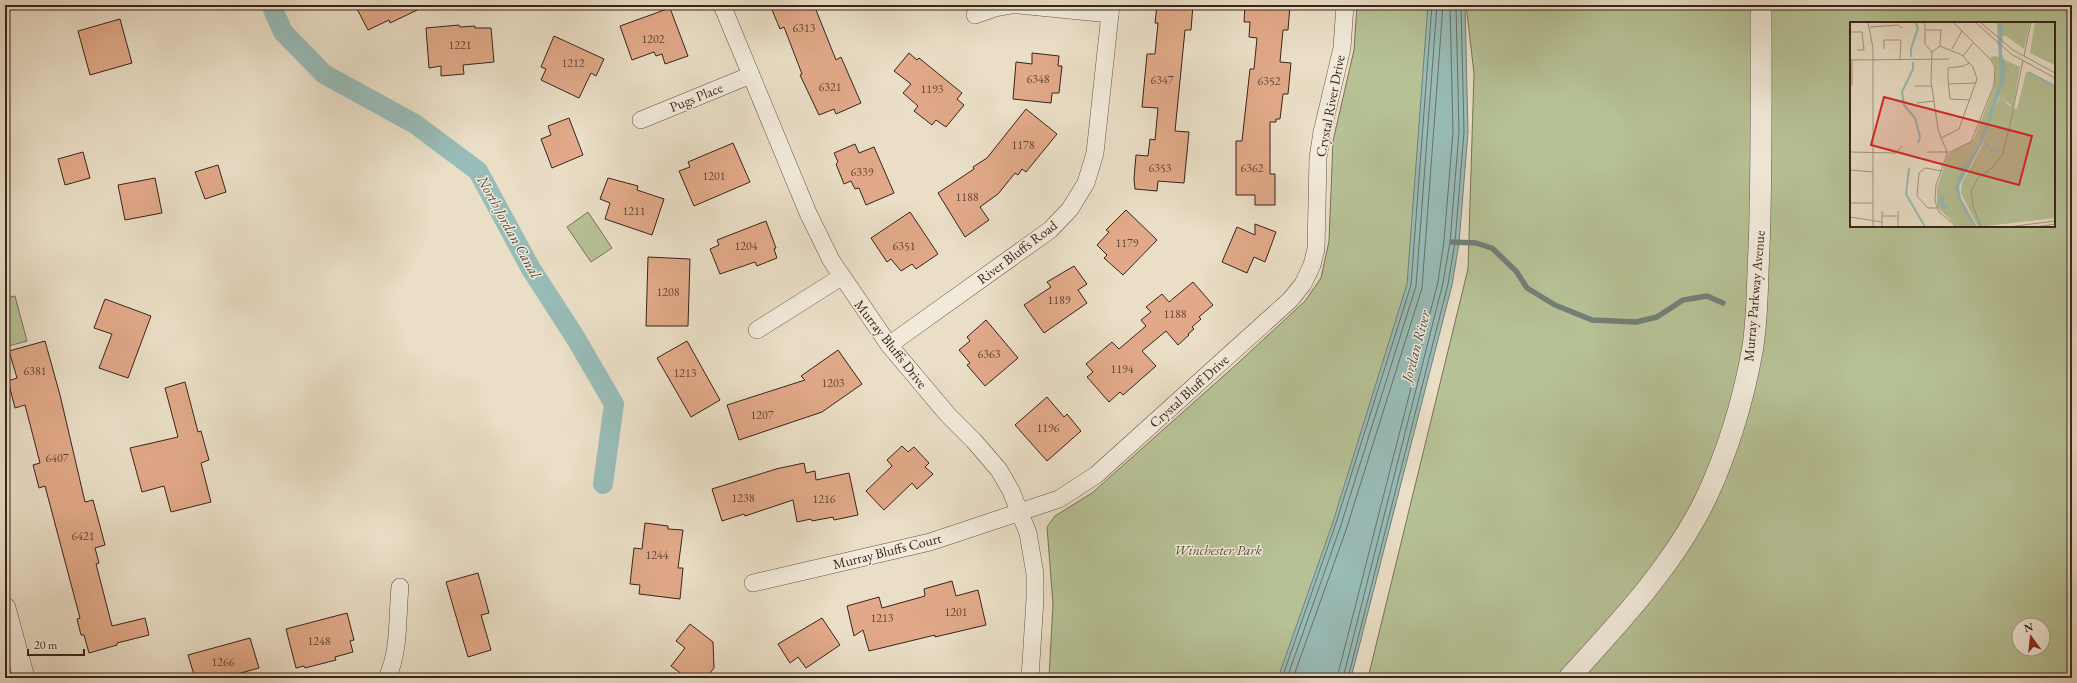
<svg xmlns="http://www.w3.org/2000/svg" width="2077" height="683" font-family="'EB Garamond',serif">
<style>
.green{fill:#b6c195;stroke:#787258;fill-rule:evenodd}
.water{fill:#98bcb7;stroke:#727f79}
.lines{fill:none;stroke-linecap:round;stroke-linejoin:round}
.shore{stroke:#687069;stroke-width:1}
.stream{stroke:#727f79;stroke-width:5.5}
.canal{stroke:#98bcb7;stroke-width:20}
.building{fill:#e1a989;stroke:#39241b}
.minor-casing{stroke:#655246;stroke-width:18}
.tertiary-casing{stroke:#655246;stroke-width:22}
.minor{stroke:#f1eada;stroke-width:17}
.tertiary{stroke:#f1eada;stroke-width:21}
.labels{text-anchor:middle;stroke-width:3;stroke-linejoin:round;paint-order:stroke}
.number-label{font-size:12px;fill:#634536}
.street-label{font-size:14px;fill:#39241b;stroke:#f1eada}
.park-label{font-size:14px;font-style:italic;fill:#584b3a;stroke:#f1eada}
.water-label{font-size:15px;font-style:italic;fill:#514a42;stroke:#f1eada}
.inset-river{fill:none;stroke:#98bcb7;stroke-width:2}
.inset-road{fill:none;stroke:#a39482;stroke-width:1}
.view{fill:#d62828;fill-opacity:0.15;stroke:#d62828;stroke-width:2}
.inset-edge{fill:none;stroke:#39241b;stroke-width:2}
</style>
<rect width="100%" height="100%" fill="#eadec6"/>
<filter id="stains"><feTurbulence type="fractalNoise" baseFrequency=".005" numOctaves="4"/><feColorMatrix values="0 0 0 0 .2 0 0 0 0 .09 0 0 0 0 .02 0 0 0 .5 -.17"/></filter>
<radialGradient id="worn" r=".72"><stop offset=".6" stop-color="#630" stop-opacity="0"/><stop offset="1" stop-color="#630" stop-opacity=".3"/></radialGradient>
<!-- green -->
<g class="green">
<path d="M1357,5h76l-12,251 -103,422h-269l4,-74 -6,-77 8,-11 37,-23 146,-130 67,-62 16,-23 8,-37 4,-100 21,-91z"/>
<path d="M1466,5h606v673h-704l100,-409 6,-196zM1851,23h203v203h-203zM2019,625h24v24h-24z"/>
<path d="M588,212l24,36 -21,14 -24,-35z"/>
<path d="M15,296l12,45 -22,6v-49z"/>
</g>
<!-- water -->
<path class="water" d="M1428,5h37l3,127 -9,111 -7,42 -101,393h-73l54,-153 75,-241z"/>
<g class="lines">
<!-- shore -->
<g class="shore">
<path d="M1282,678l53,-152 76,-241 21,-280"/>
<path d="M1287,678l53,-150 76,-242 21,-281"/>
<path d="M1293,678l53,-148 76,-242 21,-283"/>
<path d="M1337,678l101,-396 6,-41 9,-109 -3,-127"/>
<path d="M1343,678l100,-395 7,-41 9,-110 -3,-127"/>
<path d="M1348,678l100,-394 7,-42 9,-110 -3,-127"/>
</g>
<!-- stream -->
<path class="stream" d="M1452,242l24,1 16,5 24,23 11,17 28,17 37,15 44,2 21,-5 26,-17 24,-4 16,7"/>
<!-- canal -->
<path class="canal" d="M271,5l12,27 41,42 91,50 63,47 53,98 44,68 39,67 -11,80"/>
</g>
<!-- building -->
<g class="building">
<path d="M355,5h73l-38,18 -1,-3 -21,10z"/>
<path d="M770,5h44l22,55 5,-3 20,46 -25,11 -2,-5 -15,6 -19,-40 2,-1 -18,-47 -4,2z"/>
<path d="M1157,5h36l-2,25h-6l-10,101 14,1 -5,51 -26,-2 -1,10 -22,-2 -1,-10 2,-24 12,1 2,-17 5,1 3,-32 -16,-1 5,-53h8l3,-31h-3z"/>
<path d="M1245,5h45l-2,25h-5l-3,32 11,1 -3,31h-5l-3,25h-4v3h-6v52h5v31h-20v-10h-19v-54h6l8,-72h4l3,-31 -8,-1 1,-15h-6z"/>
<path d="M670,8l18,48 -23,8 -3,-10 -6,2 -2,-4 -22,8 -12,-34z"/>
<path d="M120,19l12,44 -42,12 -12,-44z"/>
<path d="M459,25l1,2 15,-1v2h16l3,34 -31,3 1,9 -23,2v-10l-12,2 -3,-40z"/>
<path d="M554,36l50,23 -8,17 -5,-3 -12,25 -38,-18 5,-11 -5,-2z"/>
<path d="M909,53l8,7 2,-2 43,35 -5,6 7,6 -18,22 -10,-7 -4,5 -18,-14 4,-5 -15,-13 8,-9 -17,-13z"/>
<path d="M1032,53l27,3 -1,10h4l-3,27h-7l-1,10 -38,-4 3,-37 16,2z"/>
<path d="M1026,109l31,25 -31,38 -4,-3 -4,6 -3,-2 -17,21 -18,13 9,13 -24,17 -27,-44 36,-24 -1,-2 14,-9z"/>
<path d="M569,118l14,37 -31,13 -11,-29 10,-4 -3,-9z"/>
<path d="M733,143l17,39 -56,24 -15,-35 11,-4 -2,-5z"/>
<path d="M855,144l4,9 15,-6 20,46 -28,12 -7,-17 -4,1 -4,-8 -7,3 -8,-20 2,-2 -4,-9z"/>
<path d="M83,152l7,26 -25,7 -7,-26z"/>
<path d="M218,165l8,27 -21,7 -10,-27z"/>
<path d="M155,178l7,35 -37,7 -7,-35z"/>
<path d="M608,178l30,8 -1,4 27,9 -12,36 -47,-16 5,-16 -10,-4z"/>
<path d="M1126,210l31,30 -34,35 -19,-17 3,-3 -10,-10 12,-13 -3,-2z"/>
<path d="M910,212l28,42 -22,15 -4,-5 -11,7 -10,-12 -4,3 -16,-24z"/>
<path d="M766,221l10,27 -2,1 3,9 -20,8 -2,-4 -35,12 -10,-25 9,-4 -2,-5z"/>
<path d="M1255,224l21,8 -11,30 -11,-5 -7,16 -25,-11 15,-35 18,8z"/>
<path d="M648,257l42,2 -2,67h-42z"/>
<path d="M1074,266l13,18 -9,6 9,13 -43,30 -20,-28 27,-18 -4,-5z"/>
<path d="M1193,282l20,23 -14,12 2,2 -9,8 2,2 -6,5 1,1 -11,10 -12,-14 -24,20 14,15 -33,29 -3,-3 -11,10 -22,-25 6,-5 -7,-8 26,-22 7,7 27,-23 -5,-6 10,-8 -5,-5 16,-13 7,8z"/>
<path d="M105,299l46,17 -23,62 -29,-10 13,-34 -18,-6z"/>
<path d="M986,320l32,38 -33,28 -18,-21 3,-2 -11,-13 11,-9 -3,-4z"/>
<path d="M45,341l15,54 25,107 8,-2 12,45 -10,3 4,15 -3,1 16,62 33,-8 4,17 -32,8v2l-28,8 -5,-18h-3l-4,-16 3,-1 -35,-132 -6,2 -6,-23 7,-2 -15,-58 -10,3 -7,-27 9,-3 -8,-27z"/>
<path d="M687,341l33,59 -29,17 -34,-59z"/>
<path d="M838,350l24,34 -40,28 -83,28 -12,-35 78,-25 -4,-4z"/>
<path d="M185,382l13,50 3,-1 8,29 -8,3 10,39 -40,10 -7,-26 -22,6 -12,-44 48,-11 -13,-49z"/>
<path d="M1047,397l17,20 3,-3 14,17 -34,30 -32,-36z"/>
<path d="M902,446l6,6 6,-5 15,16 -4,4 8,7 -16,15 -5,-6 -28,27 -18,-19 26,-25 -5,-6z"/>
<path d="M804,463l2,10 9,-2 1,9 33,-7 9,42 -24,5 -1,-3 -21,4 -1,-2 -14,3 -4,-22 -48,16 -1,-2 -22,7 -10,-32 64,-20z"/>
<path d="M645,523l23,3v3l15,1 -5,38h5l-3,31 -41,-5 1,-9 -10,-1 4,-36 8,1z"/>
<path d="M478,573l11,40 -8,2 10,35 -23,7 -22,-75z"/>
<path d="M952,581l4,15 22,-6 8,35 -51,12v-2l-66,16 -6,-21 -9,6 -7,-30 32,-9 3,11 43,-12 -1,-7z"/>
<path d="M347,613l7,27 -4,1 3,11 -18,5 1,3 -31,8 -1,-2 -8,2 -10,-39z"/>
<path d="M822,618l18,27 -34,23 -8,-11 -8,6 -12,-19z"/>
<path d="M690,624l23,18 1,26 -8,10h-19l-16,-12 14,-18 -9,-7z"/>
<path d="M250,638l9,30 -36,10h-28l-7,-23z"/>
</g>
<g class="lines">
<!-- minor casing -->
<g class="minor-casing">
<g id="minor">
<path d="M722,5l86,208 23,47 58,85 59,70 26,26 25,29 12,21 17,42 7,41v25l-5,79"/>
<path d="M1019,5l91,9"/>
<path d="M975,15l20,-7 17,-3"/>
<path d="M641,120l110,-45"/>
<path d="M757,330l84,-53"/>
<path d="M889,345l161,-115 20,-21 16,-26 9,-30 16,-148"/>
<path d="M753,583l177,-41 129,-43 37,-24 194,-175 13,-16 9,-19 4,-16 2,-91 4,-26 20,-84 3,-43"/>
<path d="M387,678c13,-27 10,-62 13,-91"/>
</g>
</g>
<!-- tertiary casing -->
<g class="tertiary-casing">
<g id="tertiary">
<path d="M5,608l19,70"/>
<path d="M1569,678c50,-55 104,-112 137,-180 21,-45 37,-97 46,-146 6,-33 5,-69 7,-102 3,-82 2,-163 2,-245"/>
</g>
</g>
<!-- minor -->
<use href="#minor" class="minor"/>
<!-- tertiary -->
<use href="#tertiary" class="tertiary"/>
</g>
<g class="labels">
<!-- number labels -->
<g class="number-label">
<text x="804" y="32">6313</text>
<text x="653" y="43">1202</text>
<text x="460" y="49">1221</text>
<text x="573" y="67">1212</text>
<text x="1038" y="83">6348</text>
<text x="1162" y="84">6347</text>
<text x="1269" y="85">6352</text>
<text x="830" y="91">6321</text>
<text x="932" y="93">1193</text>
<text x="1023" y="149">1178</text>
<text x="1160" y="172">6353</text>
<text x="1252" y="172">6362</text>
<text x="862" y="176">6339</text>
<text x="714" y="180">1201</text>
<text x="967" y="201">1188</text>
<text x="634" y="215">1211</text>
<text x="1127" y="247">1179</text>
<text x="746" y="250">1204</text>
<text x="904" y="250">6351</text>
<text x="668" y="296">1208</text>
<text x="1059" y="304">1189</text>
<text x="1175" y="318">1188</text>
<text x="989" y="358">6363</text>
<text x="1122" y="373">1194</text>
<text x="35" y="375">6381</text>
<text x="685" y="377">1213</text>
<text x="833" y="387">1203</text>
<text x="762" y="419">1207</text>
<text x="1048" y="432">1196</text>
<text x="57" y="462">6407</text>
<text x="743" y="502">1238</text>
<text x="824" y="503">1216</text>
<text x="83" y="540">6421</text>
<text x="657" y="559">1244</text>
<text x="956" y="616">1201</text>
<text x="882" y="622">1213</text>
<text x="319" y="645">1248</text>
<text x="223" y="666">1266</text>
</g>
<!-- street labels -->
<g class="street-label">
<text transform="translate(696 97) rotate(-22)" y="5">Pugs Place</text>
<text transform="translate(1330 106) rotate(-79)" y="5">Crystal River Drive</text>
<text transform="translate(1017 252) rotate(-37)" y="5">River Bluffs Road</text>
<text transform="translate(1754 296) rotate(-85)" y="5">Murray Parkway Avenue</text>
<text transform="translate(891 344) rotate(52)" y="5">Murray Bluffs Drive</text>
<text transform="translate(1189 391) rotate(-42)" y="5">Crystal Bluff Drive</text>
<text transform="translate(887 551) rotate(-14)" y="5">Murray Bluffs Court</text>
</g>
<!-- park labels -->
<g class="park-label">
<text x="1218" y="555">Winchester Park</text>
</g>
<!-- water labels -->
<g class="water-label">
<text transform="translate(509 227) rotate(61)" y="5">North Jordan Canal</text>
<text transform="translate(1416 346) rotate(-75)" y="5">Jordan River</text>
</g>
</g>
<!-- overview -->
<g transform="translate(1850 22)">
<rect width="205" height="205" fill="#eadec6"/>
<path d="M151,0h29l-6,27 -18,-13h-4zM185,0h20v43l-25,-12zM146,34l24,11 -7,41 4,1 9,-37 29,14v132l-77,9 -17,-34 1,-10 21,-39 5,-21 12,-26 12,11 -2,-4 -12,-8 -18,46 -23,43 1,11 16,31h-16l-21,-20v-20l11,-33 26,-15 20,-52 1,-21 -5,-9z" fill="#b6c195"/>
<path d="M147,0h4l2,6 -1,26 4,12 -1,13 -22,63 -24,44 2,12 16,29h-3l-16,-28 -3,-11 7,-19 17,-25 21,-63zM91,174h4l-2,6 7,5 -6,2 -5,-4 -2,-4z" fill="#98bcb7"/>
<path class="inset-river" d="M61,35v-8l7,-21 -3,-6M63,40v7l-11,23 2,13 11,13 5,19 -2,6M178,50l27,14M134,120l7,8 10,1M59,146l-3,26 19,33"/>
<path class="inset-road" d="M18,0l5,26v179M75,0v22l7,8M125,0l36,32 44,24M130,0l33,28 42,23M20,5l28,-2 4,3M76,8h15l-1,16M0,10h12l2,18h-7M34,27v-9h17l-1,19M102,27l10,-18M113,34l10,-13M174,34l7,-34M0,38l99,-1M2,38v26M119,41l-5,3 -16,2v11l2,20 20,1M98,62l28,-1M65,64h17M67,81l17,-2M91,116l18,-9 18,-50 -4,-12 -11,-12 -22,-9 -8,6 -1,29 7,48 3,9 5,11 1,5 -11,31 -1,16 4,11 18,15M0,130l46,1 6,-7M77,130h23l21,-10 23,-57 1,-17 -4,-8 -38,-38M0,148l23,2M0,181h23M87,186h-9l-11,-12 2,-23 6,-5 17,3M48,189v16M32,194h15M0,195l32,5M32,205v-16M131,205l-8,-21 -2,-15 7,-13 15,-11 9,-12 8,-30 13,-65M158,205l47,-6M186,205l19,-3"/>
<path class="view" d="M34,75l148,39 -13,49 -148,-40z"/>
<rect width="205" height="205" class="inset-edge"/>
</g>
<!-- margin -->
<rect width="2077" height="683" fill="none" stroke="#eadec6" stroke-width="20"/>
<rect x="6" y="6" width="2065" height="671" fill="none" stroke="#39241b" stroke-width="2"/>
<rect x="10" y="10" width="2057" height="663" fill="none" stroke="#39241b"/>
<!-- north arrow -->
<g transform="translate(2031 637) rotate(345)"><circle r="19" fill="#f1eada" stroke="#a79b8e"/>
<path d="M0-3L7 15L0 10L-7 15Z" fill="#8f2418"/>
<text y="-6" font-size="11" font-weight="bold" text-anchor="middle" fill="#39241b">N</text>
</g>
<!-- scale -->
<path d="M28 649v6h56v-6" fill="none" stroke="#39241b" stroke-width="2"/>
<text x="34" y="649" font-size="12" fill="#39241b" stroke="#f1eada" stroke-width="3" paint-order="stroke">20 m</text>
<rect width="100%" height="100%" filter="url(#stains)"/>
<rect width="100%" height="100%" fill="url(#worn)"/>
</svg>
